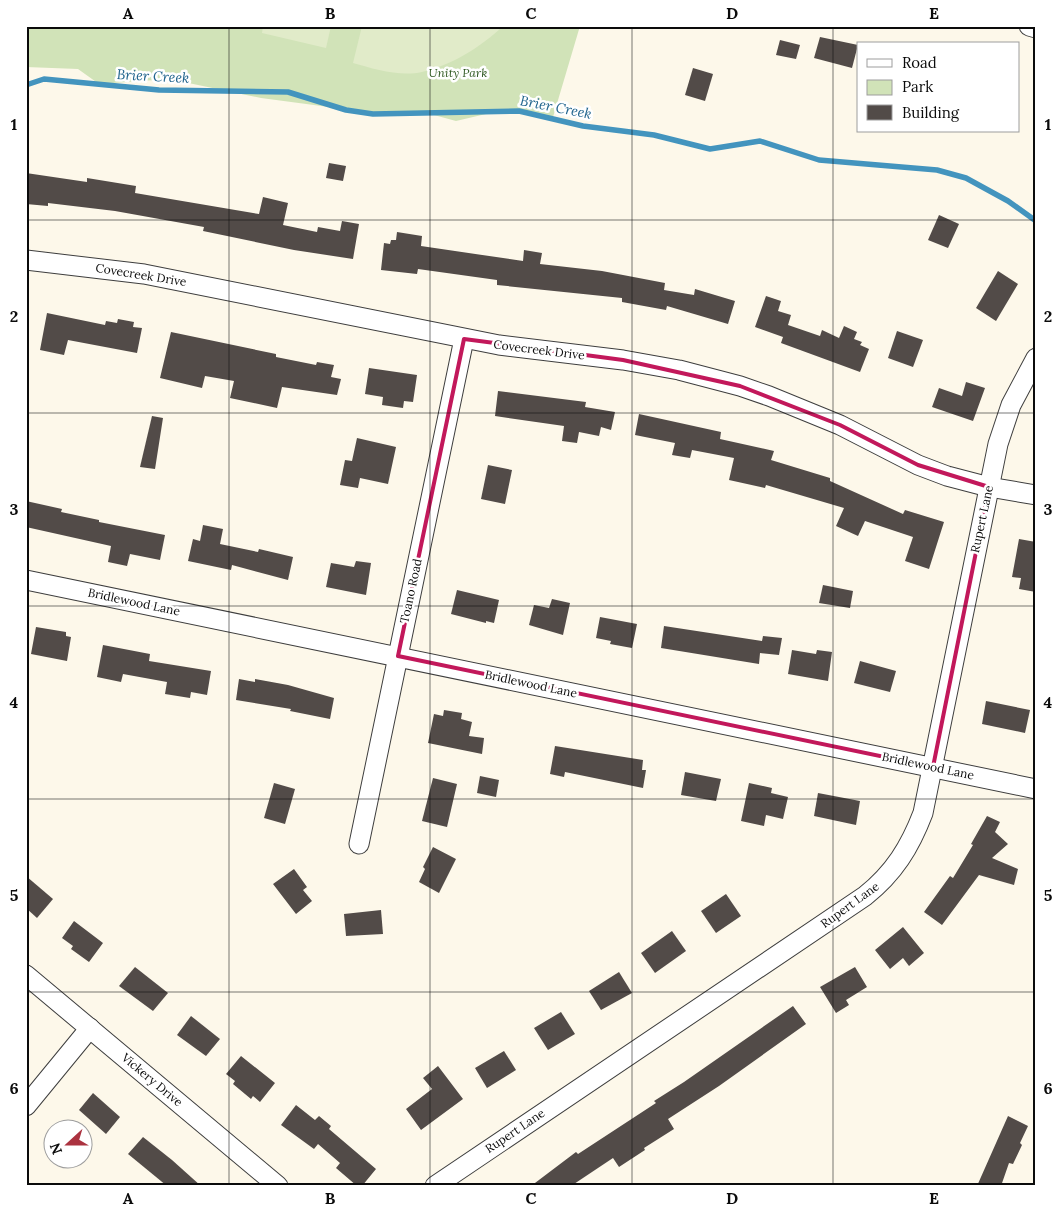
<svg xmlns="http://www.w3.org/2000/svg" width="1062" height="1212" font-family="Lora,serif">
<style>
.green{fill:#d1e3b8}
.pitch{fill:#e1ebc9}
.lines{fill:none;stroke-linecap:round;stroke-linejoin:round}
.stream{stroke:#4394be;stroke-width:5.5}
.building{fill:#524b48}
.street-casing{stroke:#3e3e3e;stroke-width:21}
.street{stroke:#fff;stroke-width:19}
.marked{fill:none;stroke:#c2185b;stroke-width:4;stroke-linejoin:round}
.grid{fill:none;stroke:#0b0b0b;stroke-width:1;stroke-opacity:0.55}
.labels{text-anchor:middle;stroke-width:5;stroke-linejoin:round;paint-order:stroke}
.park-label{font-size:12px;font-style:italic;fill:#315a23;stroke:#fff}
.street-label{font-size:12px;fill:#0b0b0b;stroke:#fff}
.water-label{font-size:14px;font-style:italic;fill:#22658e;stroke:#fff}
.neatline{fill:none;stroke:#0b0b0b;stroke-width:2}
.grid-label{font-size:16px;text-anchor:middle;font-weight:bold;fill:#0b0b0b}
</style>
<rect width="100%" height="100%" fill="#fdf8ea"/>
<!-- green -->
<path class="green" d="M26,26h554l-27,91 -29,-7h-21l-47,11 -22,-6 -60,-2 -113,-15 -92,-19 -70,5 -21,-15 -52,-2z"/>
<!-- pitch -->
<g class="pitch">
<path d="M263,26h68l-5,22 -64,-15z"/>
<path d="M362,26h141c-22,21 -51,39 -81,46 -22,5 -48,-3 -69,-9z"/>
</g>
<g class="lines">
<!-- stream -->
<path class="stream" d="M26,85l18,-6 115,11 129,2 58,18 27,4 146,-3 64,15 71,9 56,14 50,-8 59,19 118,10 29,8 42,23 28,20"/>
</g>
<!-- building -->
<g class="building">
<path d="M820,37l38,8 -6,23 -38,-10z"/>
<path d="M780,40l20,5 -4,14 -20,-4z"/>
<path d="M693,68l20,6 -8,27 -20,-6z"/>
<path d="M329,163l17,3 -3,15 -17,-3z"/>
<path d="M26,173l61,9v-4l49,8 -1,7 124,21 4,-17 25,6 -5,22 34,7 1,-5 22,4 2,-10 17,3 -6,35 -59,-9 -91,-19 1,-4 -89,-16 -67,-8v3l-22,-2z"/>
<path d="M939,215l20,9 -11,24 -20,-8z"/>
<path d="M397,232l25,4 -1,10 102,15 1,-11 18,3 -2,11 62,7 63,12 -1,7 30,5 1,-6 40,12 -7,23 -61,-18 -1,4 -44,-8v-4l-125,-13v-5l-79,-11 -1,5 -36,-4 3,-27 6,1 1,-4h5z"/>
<path d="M998,271l20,13 -22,37 -20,-13z"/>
<path d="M766,296l15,5 -3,10 13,4 -3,10 32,11 2,-6 17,8 5,-12 13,6 -3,7 8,3 -2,3 9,4 -9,23 -79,-29 2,-6 -28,-10z"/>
<path d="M47,313l58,12 1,-4 11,2 1,-4 16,3 -1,5 9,1 -5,25 -69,-13 -4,15 -24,-5z"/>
<path d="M897,331l26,9 -10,27 -25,-9z"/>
<path d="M171,332l105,22v3l40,8 1,-3 17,3 -3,12 10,2 -4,16 -55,-8 -5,21 -47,-10 4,-17 -29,-5 -3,12 -42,-10z"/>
<path d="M369,368l48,7 -4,27 -9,-1 -1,7 -21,-3 1,-8 -18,-3z"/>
<path d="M966,382l19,6 -12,33 -41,-14 7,-19 23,8z"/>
<path d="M498,391l88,11 -1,5 30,5 -4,18 -10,-3 -2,9 -20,-4 -2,11 -15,-2 2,-15 -69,-10z"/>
<path d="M639,414l82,18 -1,7 54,12 -3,9 59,18v3l73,33 2,-4 39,12 -15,47 -24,-8 8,-24 -48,-16 -7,15 -22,-10 8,-18 -78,-23 -1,3 -36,-8 5,-22 -42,-8 -2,8 -18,-3 3,-12 -40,-8z"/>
<path d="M152,416l11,2 -8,51 -15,-2z"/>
<path d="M357,438l39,9 -8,37 -28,-6 -2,10 -18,-3 5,-25 7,1z"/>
<path d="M488,465l24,5 -7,34 -24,-5z"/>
<path d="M26,501l36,8 -1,3 38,8v2l66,13 -5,25 -30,-6 -3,12 -19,-4 3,-16 -85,-19z"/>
<path d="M203,525l20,4 -3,15 38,8 1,-3 34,8 -5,23 -56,-15 -1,5 -43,-9 5,-22 7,2z"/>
<path d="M1019,539l17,3v50l-17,-3 2,-11 -9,-1z"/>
<path d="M356,561l15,2 -5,32 -40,-8 5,-24 23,4z"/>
<path d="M823,585l30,6 -3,17 -31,-5z"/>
<path d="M457,590l42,10 -5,23 -8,-2v2l-35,-9z"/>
<path d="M552,599l18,4 -7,32 -34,-10 5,-20 15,3z"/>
<path d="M600,617l37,7 -5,24 -22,-4 1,-3 -15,-3z"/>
<path d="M664,626l98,15 1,-5 19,2 -3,17 -19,-2 -1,11 -98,-16z"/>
<path d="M36,627l30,5v4l5,1 -4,24 -36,-7z"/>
<path d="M103,645l47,9 -1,7 62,10 -4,24 -16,-3 -1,6 -25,-4 2,-12 -44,-8 -2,8 -24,-5z"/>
<path d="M792,650l24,4 1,-4 15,2 -4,29 -40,-7z"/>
<path d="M860,661l36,10 -6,21 -36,-9z"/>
<path d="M239,679l16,3v-3l33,6 46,13 -4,21 -40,-8 1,-2 -55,-9z"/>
<path d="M986,701l44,9 -5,23 -43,-9z"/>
<path d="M444,710l18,3 -1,6 11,3 -3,14 15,2 -2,16 -54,-11 6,-29 9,2z"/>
<path d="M555,746l88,14 -1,10h4l-3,18 -78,-16 -1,5 -14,-3z"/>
<path d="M685,772l36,7 -5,22 -35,-6z"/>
<path d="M480,776l19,4 -3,17 -19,-4z"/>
<path d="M433,778l24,6 -10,43 -25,-6z"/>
<path d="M274,783l21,6 -10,35 -21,-6z"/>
<path d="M749,783l23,5 -1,5 17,4 -5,22 -17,-4 -2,11 -23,-5z"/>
<path d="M818,793l42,8 -4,24 -42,-9z"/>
<path d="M987,816l13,6 -5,10 13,12 -16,14 26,11 -4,16 -35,-10 -37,50 -18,-13 26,-36 3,2 20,-33 -2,-1z"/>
<path d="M433,847l23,12 -17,34 -20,-11 6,-13 -2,-2z"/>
<path d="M294,869l13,18 -4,3 9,11 -16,13 -23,-30z"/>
<path d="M26,876l27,23 -16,19 -11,-10z"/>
<path d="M726,894l15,22 -25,17 -15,-22z"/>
<path d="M381,910l2,24 -37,2 -2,-22z"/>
<path d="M74,921l29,22 -14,19 -18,-13 2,-3 -11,-8z"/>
<path d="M903,927l21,26 -15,13 -6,-8 -13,11 -15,-19z"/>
<path d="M672,931l14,20 -31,22 -14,-20z"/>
<path d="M135,967l33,26 -15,18 -34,-25z"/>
<path d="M855,967l12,20 -21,13 3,5 -13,8 -16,-26z"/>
<path d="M619,972l13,21 -31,17 -12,-19z"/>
<path d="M793,1006l13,18 -87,62 -51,33 6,10 -30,19 1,2 -26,17 -6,-9 -42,28h-40l45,-34 2,2 78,-51 -2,-2 30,-19z"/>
<path d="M561,1012l14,22 -27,16 -14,-22z"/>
<path d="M191,1016l29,23 -14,17 -29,-21z"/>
<path d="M504,1051l12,19 -29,18 -12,-20z"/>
<path d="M241,1056l34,27 -15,19 -7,-6 -2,3 -18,-15 2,-3 -9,-7z"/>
<path d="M438,1066l25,33 -42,31 -15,-21 26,-20 -9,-11z"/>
<path d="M93,1093l27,24 -14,17 -27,-24z"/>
<path d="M296,1105l19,15 4,-4 12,10 -2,3 47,40 -14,17h-5l-21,-18 4,-5 -22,-19 -4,5 -33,-24z"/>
<path d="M1008,1116l20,10 -8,17 2,2 -9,19 -4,-1 -8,23h-24z"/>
<path d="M143,1137l29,23 29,26h-34l-39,-32z"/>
</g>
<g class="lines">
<!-- street casing -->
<g class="street-casing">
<g id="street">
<path d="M1029,26l7,2"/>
<path d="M26,260l118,14 355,71 124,15 56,10 61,16 29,10 71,29 78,40 29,11 42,11 47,8"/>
<path d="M26,580l1010,209"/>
<path d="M359,844l105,-505"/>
<path d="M26,975l252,211"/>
<path d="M26,1106l64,-78"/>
<path d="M435,1186l430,-290c29,-23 45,-49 58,-83l75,-369 13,-39 25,-47"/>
</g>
</g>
<!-- street -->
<use href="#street" class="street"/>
</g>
<!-- marked area -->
<path class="marked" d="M464,339l159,21 117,26 100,39 78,40 71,22 -56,280 -535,-111z"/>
<!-- grid -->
<path class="grid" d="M229,26v1160M430,26v1160M632,26v1160M833,26v1160M26,220h1010M26,413h1010M26,606h1010M26,799h1010M26,992h1010"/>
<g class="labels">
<!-- park labels -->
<g class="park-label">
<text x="458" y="77">Unity Park</text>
</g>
<!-- street labels -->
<g class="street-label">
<text transform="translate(141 275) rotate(9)" y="4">Covecreek Drive</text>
<text transform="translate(539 350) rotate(7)" y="4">Covecreek Drive</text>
<text transform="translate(982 519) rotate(-78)" y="4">Rupert Lane</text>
<text transform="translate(411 591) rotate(-78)" y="4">Toano Road</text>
<text transform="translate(134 602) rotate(12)" y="4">Bridlewood Lane</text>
<text transform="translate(531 684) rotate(12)" y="4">Bridlewood Lane</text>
<text transform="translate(928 766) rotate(12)" y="4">Bridlewood Lane</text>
<text transform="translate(850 905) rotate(-36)" y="4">Rupert Lane</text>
<text transform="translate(152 1080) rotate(40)" y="4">Vickery Drive</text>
<text transform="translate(515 1131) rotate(-34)" y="4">Rupert Lane</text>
</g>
<!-- water labels -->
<g class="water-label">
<text transform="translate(153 76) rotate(3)" y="5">Brier Creek</text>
<text transform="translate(556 107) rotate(11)" y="5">Brier Creek</text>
</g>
</g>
<!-- border -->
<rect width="1062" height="1212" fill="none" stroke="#ffffff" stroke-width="55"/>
<!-- legend -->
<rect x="857" y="42" width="162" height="90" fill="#ffffff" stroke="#9d9d9d"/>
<rect x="867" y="59" width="25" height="8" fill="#ffffff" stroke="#9d9d9d"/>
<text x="902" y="68" font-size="15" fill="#0b0b0b">Road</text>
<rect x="867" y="80" width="25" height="15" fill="#d1e3b8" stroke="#9d9d9d"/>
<text x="902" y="92" font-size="15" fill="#0b0b0b">Park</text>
<rect x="867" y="105" width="25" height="15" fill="#524b48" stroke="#9d9d9d"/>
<text x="902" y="118" font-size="15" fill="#0b0b0b">Building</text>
<!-- north arrow -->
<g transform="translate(68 1144) rotate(249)"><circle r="24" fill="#ffffff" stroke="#9d9d9d"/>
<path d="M0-4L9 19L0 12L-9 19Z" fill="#ab323f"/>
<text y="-8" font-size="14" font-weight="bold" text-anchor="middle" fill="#0b0b0b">N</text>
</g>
<rect x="28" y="28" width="1006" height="1156" class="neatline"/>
<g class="grid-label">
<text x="128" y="19">A</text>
<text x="330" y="19">B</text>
<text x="531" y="19">C</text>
<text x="732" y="19">D</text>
<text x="934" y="19">E</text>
<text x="14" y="130">1</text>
<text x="1048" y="130">1</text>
<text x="14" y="322">2</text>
<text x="1048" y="322">2</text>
<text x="14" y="515">3</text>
<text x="1048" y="515">3</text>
<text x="14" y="708">4</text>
<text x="1048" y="708">4</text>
<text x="14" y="901">5</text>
<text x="1048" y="901">5</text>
<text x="14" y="1094">6</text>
<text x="1048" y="1094">6</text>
<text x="128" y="1204">A</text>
<text x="330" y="1204">B</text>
<text x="531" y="1204">C</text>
<text x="732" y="1204">D</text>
<text x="934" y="1204">E</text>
</g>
</svg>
